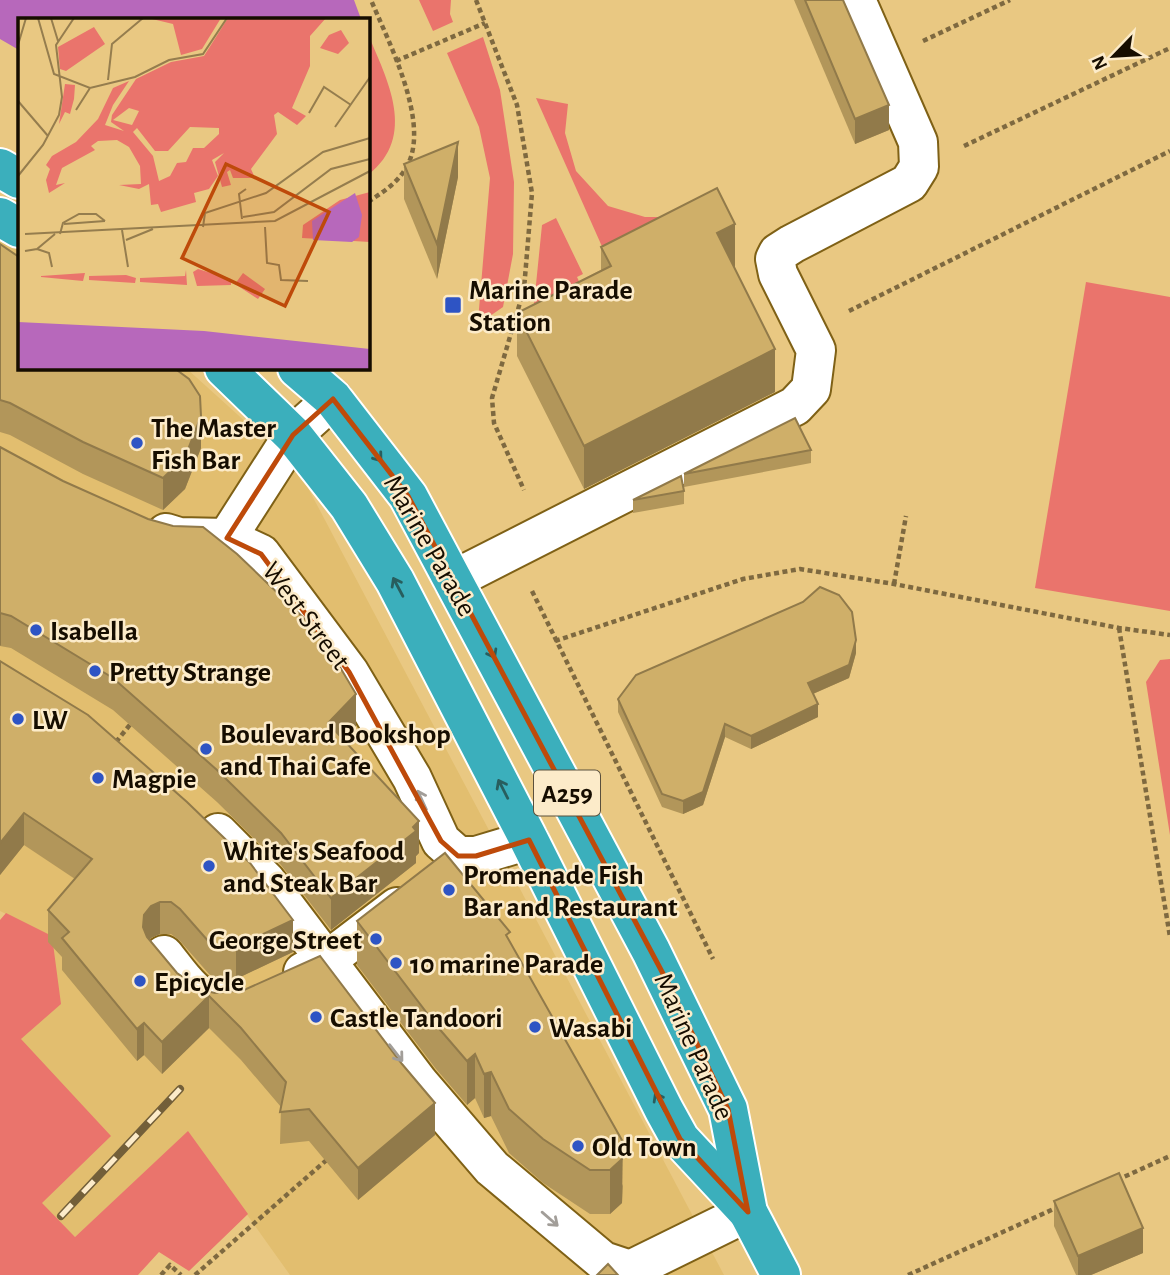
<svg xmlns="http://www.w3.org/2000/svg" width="1170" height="1275" font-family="'Alegreya Sans',sans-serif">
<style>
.built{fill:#e2be6f}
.green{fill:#ea746c}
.water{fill:#b768bb}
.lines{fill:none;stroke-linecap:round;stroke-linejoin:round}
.minor-casing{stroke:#7f6116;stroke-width:42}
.highway-casing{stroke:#fff;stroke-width:42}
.path{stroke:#7e6940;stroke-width:4.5;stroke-dasharray:5 3.5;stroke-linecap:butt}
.minor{stroke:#fff;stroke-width:38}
.highway{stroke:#3bafbc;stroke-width:38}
.rail-casing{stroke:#735f39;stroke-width:8}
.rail{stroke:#fcebc9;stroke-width:5;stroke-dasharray:16;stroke-linecap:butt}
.wall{fill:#b2965a}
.shaded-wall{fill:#917a4a}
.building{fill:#cfaf69;stroke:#917a4a;stroke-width:2}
.oneway{stroke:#285e5e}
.oneway2{stroke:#a29e99}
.marked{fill:none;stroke:#be4a0a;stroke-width:5;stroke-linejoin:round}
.poi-dot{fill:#2e54c4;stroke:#fcebc9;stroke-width:2.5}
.labels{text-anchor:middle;stroke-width:5;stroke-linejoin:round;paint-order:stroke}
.shield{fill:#fcebc9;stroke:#5b503c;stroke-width:2}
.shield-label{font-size:26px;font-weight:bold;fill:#160d00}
.poi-label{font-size:28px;font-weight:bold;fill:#160d00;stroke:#fcebc9;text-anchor:start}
.street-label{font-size:28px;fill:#160d00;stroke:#fcebc9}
.inset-road{fill:none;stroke:#957d4e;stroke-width:2}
.view{fill:#be4a0a;fill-opacity:0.15;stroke:#be4a0a;stroke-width:3.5}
.inset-edge{fill:none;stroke:#160d00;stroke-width:3.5}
</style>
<rect width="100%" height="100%" fill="#e9c882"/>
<!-- built -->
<path class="built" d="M0,209l19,10v149h167l112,101 426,806h-434l-102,-143 -113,105 -34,-34 69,-67 -90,-97 32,-102 -52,-26z"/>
<!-- green -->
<g class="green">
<path d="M419,0h32l-1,14 3,8 -20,9z"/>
<path d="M368,34c19,46 50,102 0,141z"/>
<path d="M483,37l17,53 14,92 -1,72 -10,53 -13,9 -13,17 13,-155 -11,-51 -32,-74z"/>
<path d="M536,98l32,6 -3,29 11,38 32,35 37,11h31l-72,34z"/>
<path d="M556,218l27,56 -6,3 10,21 -55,26 10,-99z"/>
<path d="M1086,282l84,15v314l-135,-23z"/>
<path d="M1170,659v176l-24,-153 14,-22z"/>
<path d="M6,913l46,23 9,68 -40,35 90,97 -69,67 33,34 113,-106 60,83 -59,57 -30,-19 -21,23h-138v-355z"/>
</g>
<!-- water -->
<path class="water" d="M0,0h354l7,19h-342v31l-19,-11z"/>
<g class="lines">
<!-- minor casing -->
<g class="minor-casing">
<g id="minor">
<path d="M166,533l13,4 48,1 34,16 88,118 63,106 29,63 17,15h18l53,-16"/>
<path d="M227,538l66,-103 40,-36"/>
<path d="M453,580l342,-174 16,-17 5,-39 -38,-76 -3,-15 3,-6 14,-9 117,-61 10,-16 -1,-25 -62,-142"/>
<path d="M218,833l48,48 153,202 73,85 111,93 27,9 118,-58"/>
<path d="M164,955c14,17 33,49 57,47"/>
<path d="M303,972l23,-11 71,-54"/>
</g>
</g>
<!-- highway casing -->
<g class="highway-casing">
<g id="highway">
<path d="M0,168l19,11"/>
<path d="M0,217l19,11"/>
<path d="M224,368l69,67 56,71 46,75 134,259 135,270 16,29 68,73"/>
<path d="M297,368l36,31 75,97 243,455 77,158 20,103 33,63"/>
</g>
</g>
<!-- path -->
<g class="path">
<path d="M476,0l41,105 15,88 -8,96 -32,109 2,25 30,67"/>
<path d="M923,41l87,-41"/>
<path d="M396,61l89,-38"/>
<path d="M964,146l206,-98"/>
<path d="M368,202c15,-10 30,-19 39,-36 24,-43 -19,-125 -36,-166"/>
<path d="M849,311l321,-160"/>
<path d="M894,584l12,-68"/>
<path d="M532,591l181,368"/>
<path d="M1119,628l51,309"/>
<path d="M555,641l188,-62 57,-10 94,15 225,44 51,7"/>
<path d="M116,742l17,-21"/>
<path d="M1117,1180l53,-24"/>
<path d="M161,1275l9,-10 11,10"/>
<path d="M195,1275l135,-118"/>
<path d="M908,1275l150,-68"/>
</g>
<!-- minor -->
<use href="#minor" class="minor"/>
<!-- highway -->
<use href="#highway" class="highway"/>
<!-- rail casing -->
<g class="rail-casing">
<path id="rail" d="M61,1216l119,-127"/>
</g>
<!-- rail -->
<use href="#rail" class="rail"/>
</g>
<!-- wall -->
<g class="wall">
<path d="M794,0h49l46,130 -34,14z"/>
<path d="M404,164l54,13 -21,102 -33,-80z"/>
<path d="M0,244l201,204 -16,41 -22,21 -80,-36 -73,-39 -10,-3z"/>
<path d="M601,247l134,20h-1l41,125 -191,97 -67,-133v-43l84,-43z"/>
<path d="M0,447l356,279 -13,14 76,113 -3,3v7l-85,67 -50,-65 -64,-63 -104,-92 -102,-62 -11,-2z"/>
<path d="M811,450v13l-127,24v-13z"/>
<path d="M684,491v13l-51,9v-13z"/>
<path d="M856,653l-7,25 -36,16 5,23 -67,32 -26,-12 -22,68 -20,9 -21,-7 -44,-95v-13z"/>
<path d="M0,661l293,291 -57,27 -18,1 -9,-6 -29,-33 -9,-7h-11l-9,4 -2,2 28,33 25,17 233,145 -77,65 -49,-59 -29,3 1,-37 -40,-47 -32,-32 -47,46 -18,-19 -7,6 -75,-91v-13l-14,-15v-32l27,-31 -51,-34 -24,30z"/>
<path d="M357,921l153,21 113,244 -1,17 -12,11h-20l-47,-31 -34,-30 -18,-37 -7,2 -9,-20 -8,7 -31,-36 -79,-104z"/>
<path d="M1054,1201l89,52 -52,22h-15l-22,-49z"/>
</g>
<!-- shaded-wall -->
<g class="shaded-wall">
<path d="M889,105v25l-34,14v-25z"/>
<path d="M458,142v35l-21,102v-35z"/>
<path d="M735,224v43l-18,9v-43z"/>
<path d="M775,349v43l-191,97v-43z"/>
<path d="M201,416v32l-16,41 -22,21v-32z"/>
<path d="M0,613h1v32l-1,1z"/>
<path d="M856,640v13l-7,25 -41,18v-13z"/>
<path d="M356,694v32l-28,29v-32z"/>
<path d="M818,704v13l-67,32v-13z"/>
<path d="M725,724v13l-22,68 -20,9v-13z"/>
<path d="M24,813v32l-24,30v-32z"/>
<path d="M419,821v32l-3,3v7l-85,67v-32z"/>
<path d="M160,902v32l-9,4 -7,9 -1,-20 1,-12 7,-9z"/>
<path d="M293,920v32l-57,27v-32z"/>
<path d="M209,996v32l-47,46v-32z"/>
<path d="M144,1023v32l-7,6v-32z"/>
<path d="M475,1054v44l-8,7v-44z"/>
<path d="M491,1072v44l-7,2v-44z"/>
<path d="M435,1103v32l-77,65v-32z"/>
<path d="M623,1142l-1,61 -12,11v-44z"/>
<path d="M1143,1228v25l-52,22h-13v-19z"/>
</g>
<!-- building -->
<g class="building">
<path d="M805,0h38l46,105 -34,14z"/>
<path d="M458,142l-21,102 -33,-80z"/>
<path d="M717,188l18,36 -18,9 58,116 -191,97 -67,-133 94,-47 -10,-19z"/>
<path d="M0,244l19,13v111h155l15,11 11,17 1,20 -16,41 -22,21 -80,-36 -73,-39 -10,-3z"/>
<path d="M795,418l16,32 -127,24z"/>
<path d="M0,447l63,34 85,38 25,7 30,1 34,27 73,70 21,28 25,42 -28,29 91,98 -6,6 3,4 -85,67 -50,-65 -64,-63 -104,-92 -102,-62 -11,-3z"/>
<path d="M681,476l3,15 -51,9z"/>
<path d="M820,587l19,8 13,17 4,28 -7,25 -41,18 10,21 -67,32 -26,-12 -22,68 -20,9 -21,-7 -44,-95 18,-24 167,-73z"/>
<path d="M0,661l88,54 99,87 63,61 43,57 -57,27 -18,1 -9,-6 -29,-33 -9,-7h-11l-9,4 -7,9 -1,12 4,10 30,36 25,17 13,3 29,-3 76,-34 82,108 33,39 -77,65 -49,-59 -29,3 6,-30 -45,-54 -32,-32 -47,46 -18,-19 -7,6 -75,-91 7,-6 -21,-22 44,-51 -68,-46 -24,30z"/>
<path d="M445,853l65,79 -4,3 117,207 -1,17 -12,11h-20l-47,-31 -34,-30 -18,-37 -7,2 -9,-20 -8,7 -31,-36 -79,-104z"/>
<path d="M1119,1173l24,55 -65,28 -24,-55z"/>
<path d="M608,1264l10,11h-21z"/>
</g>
<!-- one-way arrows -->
<defs><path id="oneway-shaft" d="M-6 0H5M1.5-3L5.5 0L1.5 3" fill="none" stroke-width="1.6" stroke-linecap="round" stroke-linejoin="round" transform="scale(1.75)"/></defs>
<g class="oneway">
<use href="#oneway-shaft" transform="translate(375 453) rotate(52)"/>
<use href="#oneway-shaft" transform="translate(398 587) rotate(-118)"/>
<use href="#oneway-shaft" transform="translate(490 649) rotate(62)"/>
<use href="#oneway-shaft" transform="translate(503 789) rotate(-117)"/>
<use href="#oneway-shaft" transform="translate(660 1102) rotate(-118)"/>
</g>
<g class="oneway2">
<use href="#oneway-shaft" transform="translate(422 800) rotate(-115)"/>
<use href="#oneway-shaft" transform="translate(396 1053) rotate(52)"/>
<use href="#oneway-shaft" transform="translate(550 1219) rotate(41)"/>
</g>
<!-- marked area -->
<path class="marked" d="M333,399l75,97 260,487 60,126 20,103 -68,-73 -151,-299 -53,16h-18l-17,-15 -92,-169 -88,-118 -34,-16 66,-103z"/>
<!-- markers -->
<g class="poi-dot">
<rect x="444" y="296" width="18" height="18" rx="3.5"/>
<circle cx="137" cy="443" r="7"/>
<circle cx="36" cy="630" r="7"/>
<circle cx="95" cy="671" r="7"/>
<circle cx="18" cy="719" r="7"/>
<circle cx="206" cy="749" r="7"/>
<circle cx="98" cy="778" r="7"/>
<circle cx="209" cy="866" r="7"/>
<circle cx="449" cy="890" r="7"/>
<circle cx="376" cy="939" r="7"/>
<circle cx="396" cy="963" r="7"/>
<circle cx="140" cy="981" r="7"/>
<circle cx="316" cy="1017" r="7"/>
<circle cx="535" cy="1027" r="7"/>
<circle cx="578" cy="1146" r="7"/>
</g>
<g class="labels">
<!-- shield labels -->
<rect class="shield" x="534" y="770.5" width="66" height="45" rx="5"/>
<g class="shield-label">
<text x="567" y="802">A259</text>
</g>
<!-- poi labels -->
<g class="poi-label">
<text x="469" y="299">Marine Parade<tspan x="469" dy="32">Station</tspan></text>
<text x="151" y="437">The Master<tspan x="151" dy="32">Fish Bar</tspan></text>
<text x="50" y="640">Isabella</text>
<text x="109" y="681">Pretty Strange</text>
<text x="32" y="729">LW</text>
<text x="220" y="743">Boulevard Bookshop<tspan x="220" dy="32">and Thai Cafe</tspan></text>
<text x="112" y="788">Magpie</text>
<text x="223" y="860">White's Seafood<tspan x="223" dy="32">and Steak Bar</tspan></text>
<text x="463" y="884">Promenade Fish<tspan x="463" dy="32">Bar and Restaurant</tspan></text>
<text x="362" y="949" text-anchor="end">George Street</text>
<text x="410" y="973">10 marine Parade</text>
<text x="154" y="991">Epicycle</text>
<text x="330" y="1027">Castle Tandoori</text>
<text x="549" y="1037">Wasabi</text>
<text x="592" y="1156">Old Town</text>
</g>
<!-- street labels -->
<g class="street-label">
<text transform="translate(431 545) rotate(60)" y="10">Marine Parade</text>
<text transform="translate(307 615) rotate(53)" y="10">West Street</text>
<text transform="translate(695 1046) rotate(66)" y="10">Marine Parade</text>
</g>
</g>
<!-- overview -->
<g transform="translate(18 18)">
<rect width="352" height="352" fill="#e9c882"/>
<path d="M130,0h73l-19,31 -21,6 -8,-31zM210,0h98l-16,18v30l-18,42 14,8 -9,9 -19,-13 -4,3 3,19 -26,35 4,9h-22l-3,-8 -3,2 4,13 -9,2 -7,-25 9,-9 -12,7 6,16 -9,13 -15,4 2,9 -35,10 -3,-8 -7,1 -2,-21 -10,5 -20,-4 22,-1 -1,-18 -11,-19 -12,-7 -19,1 -7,5 4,4 -33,18 -6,17 9,-2 -16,10 -3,-13 4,-11 -4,-4 6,-9 24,-14 22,-23 15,-31 16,-7 -16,24 -8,20 19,6 -13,-9 1,-7 24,-36 35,-17 33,-6zM111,90l10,3 -7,14 -19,-5zM172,109l29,1v6l-15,14h-11l-7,14 -9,1 -7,13 -11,5 -6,-25 -20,-24 4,-4 18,23h13zM76,9l11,17 -39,27 -6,-2 -2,-22zM323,12l8,13 -11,11 -18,-6 9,-13zM47,66l10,1 -1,14 -4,15 -5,-2 -6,12zM352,174v50l-68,-4 1,-13 37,-25zM180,251l33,10v6l-34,1 -4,-14zM168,252l1,15 -47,-3v-4l45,-2zM67,255l-2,8 -42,-4v-1zM225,255l22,16 -7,10 -23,-15zM108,257l10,3 -1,5 -46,-3v-4z" fill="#ea746c" fill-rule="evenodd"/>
<path d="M337,175l7,22 -3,22 -7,5 -39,-2 -1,-19zM0,304l186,9 166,18v21h-352z" fill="#b768bb"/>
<path class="inset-road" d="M20,0l16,56 36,14 45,-11 34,-17 34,-6 24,-36M33,0l7,23M0,27l8,-27M90,62l4,-36 31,-26M0,83l30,35M58,92l14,-22M291,95l15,-26 27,18M317,109l35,-50M0,158l25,-31 16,-30 3,-18 -6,-52 18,-27M225,199l31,-5 57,-43 39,-10M224,201l-3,-25 7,-5M46,206l41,-3M185,209l2,-14 61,-20 57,-41 47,-14M247,209l2,36 12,2 2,15 27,1M104,212l6,37M7,216l250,-13 95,-50M42,216l3,-11 16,-9h17l9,7M108,222l27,-11M19,231l12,4 3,14M7,233l12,-2 18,-15"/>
<path class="view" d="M208,146l103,48 -44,94 -103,-48z"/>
<rect width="352" height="352" class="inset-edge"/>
</g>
<!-- north arrow -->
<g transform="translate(1114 56) rotate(245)" stroke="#fcebc9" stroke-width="5" paint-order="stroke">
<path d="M0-5L12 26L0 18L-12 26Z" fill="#160d00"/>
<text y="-10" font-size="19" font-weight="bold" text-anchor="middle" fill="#160d00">N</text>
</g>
</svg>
